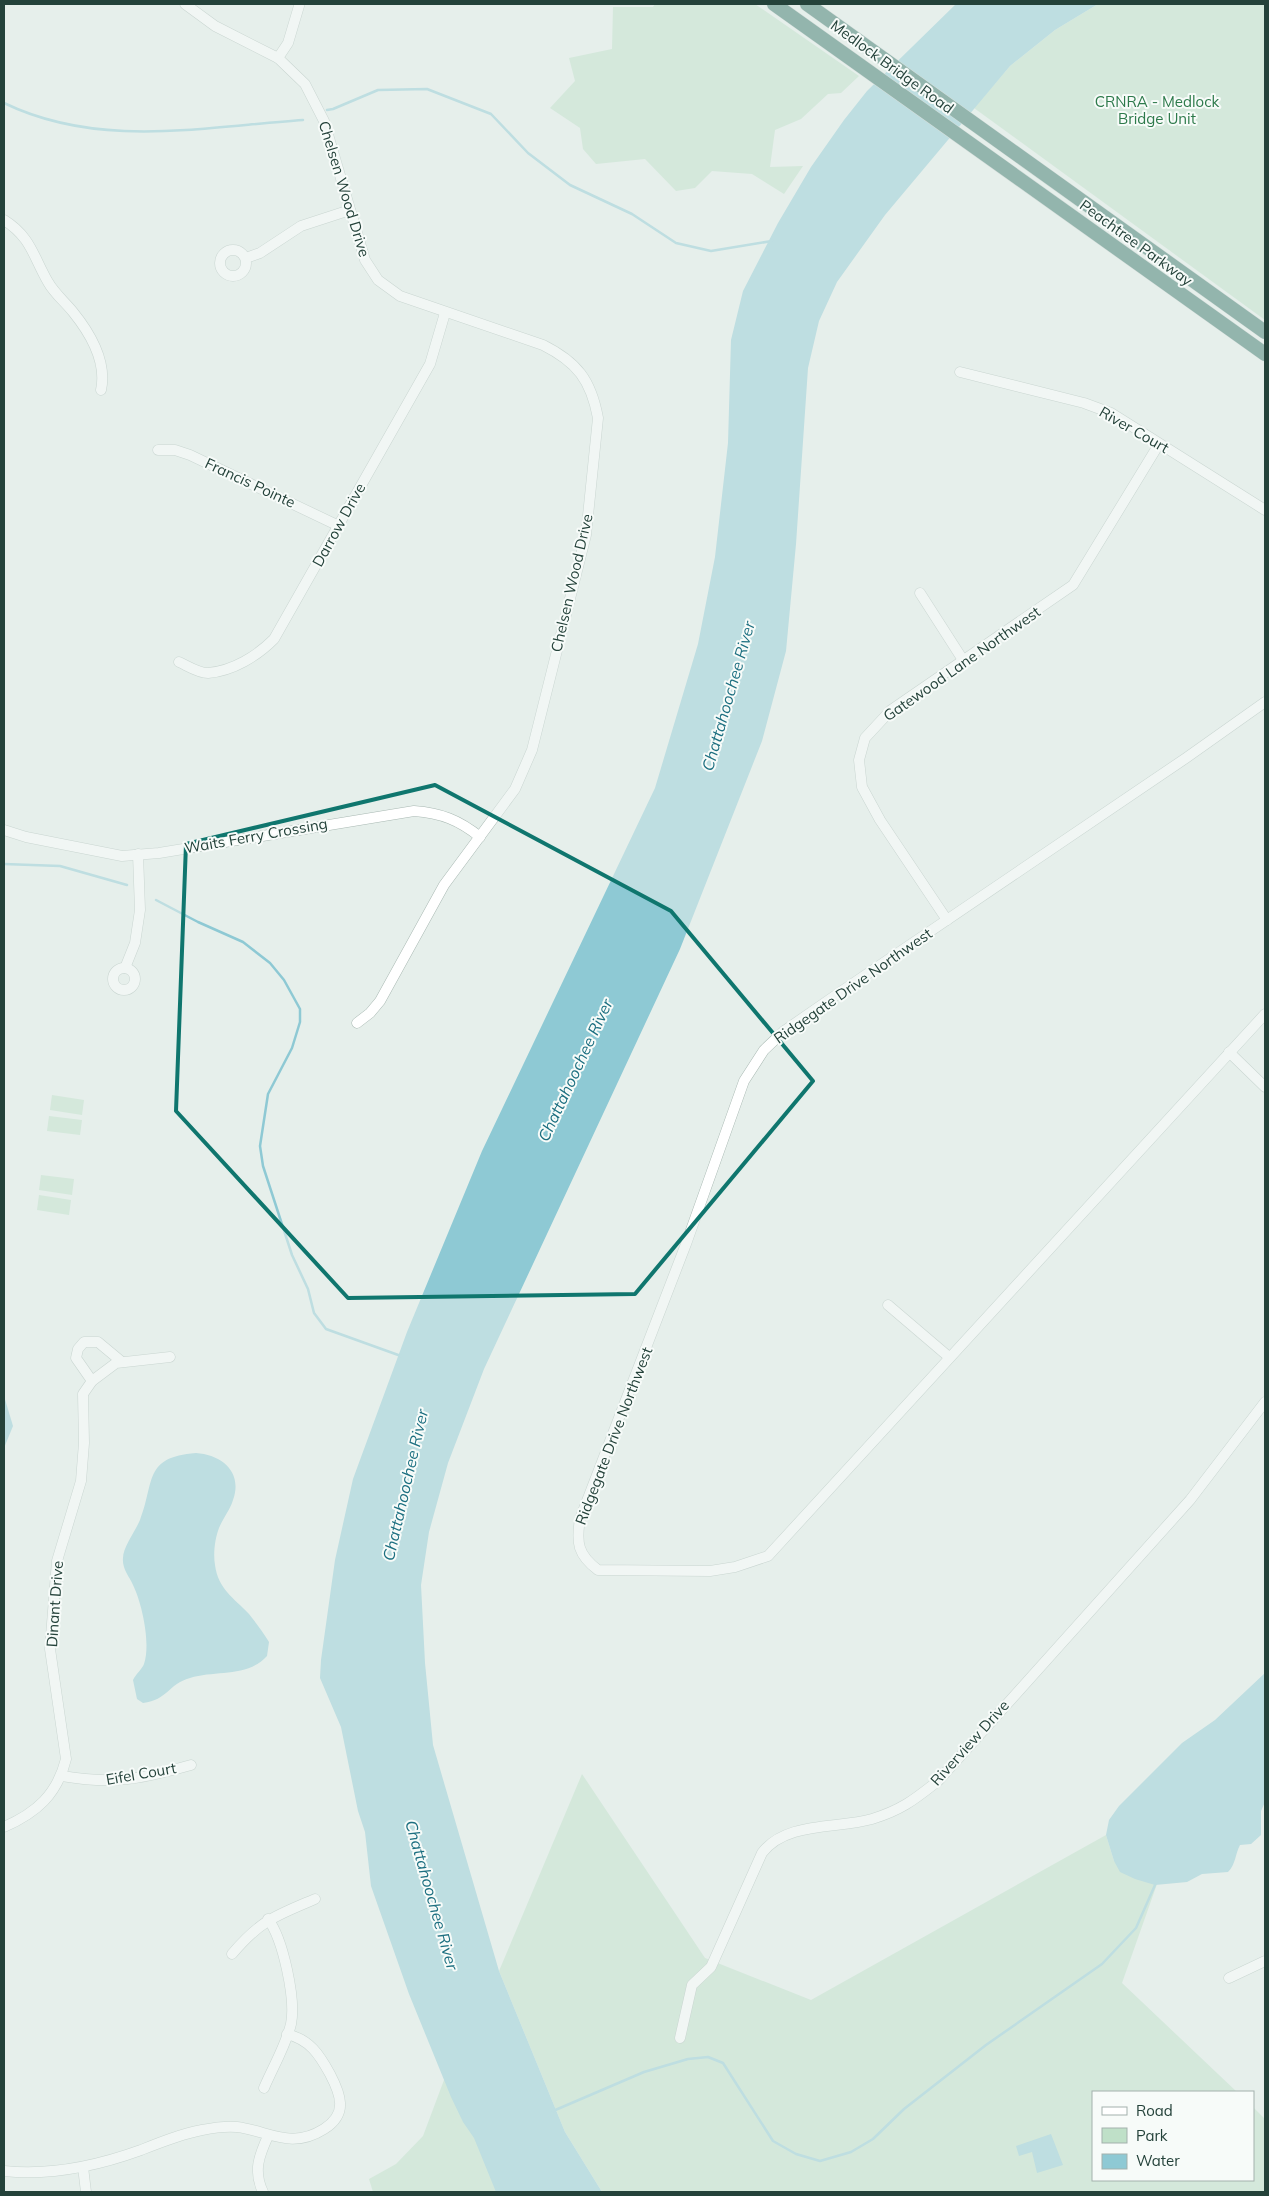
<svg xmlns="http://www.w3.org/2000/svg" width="1269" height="2196" font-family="Mulish,sans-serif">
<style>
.green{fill:#bfe0c8}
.water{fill:#8ec9d4}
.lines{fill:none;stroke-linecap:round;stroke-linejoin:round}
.stream{stroke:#8ec9d4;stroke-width:2.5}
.minor-casing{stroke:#a8b8b2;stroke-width:11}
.highway-casing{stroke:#c2cac8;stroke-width:15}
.minor{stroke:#fff;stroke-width:10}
.highway{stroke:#2f6f62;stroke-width:14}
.marked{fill:none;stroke:#0f766e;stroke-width:4;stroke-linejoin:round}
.labels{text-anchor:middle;stroke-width:4;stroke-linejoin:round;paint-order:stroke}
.street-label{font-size:15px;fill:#24423a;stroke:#f7fbf9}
.park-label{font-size:15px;fill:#2d7a4b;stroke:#f7fbf9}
.water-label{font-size:16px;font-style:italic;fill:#1c6f80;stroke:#f7fbf9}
</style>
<rect width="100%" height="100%" fill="#e6efeb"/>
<!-- green -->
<g class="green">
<path d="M655,4h100l104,72 -18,17 -13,1 -27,25 -26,11 -5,37 33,-1 -19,28 -32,-20 -40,-3 -17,17 -19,3 -31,-32 -49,5 -13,-15 -3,-21 -30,-20 25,-27 -6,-23 43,-9 1,-42h40z"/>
<path d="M1098,4h167v316l-291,-212 36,-42 45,-36z"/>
<path d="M52,1095l32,5 -2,15 -32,-5z"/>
<path d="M49,1116l33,4 -2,15 -33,-4z"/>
<path d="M41,1175l33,4 -2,16 -33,-5z"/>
<path d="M39,1195l32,5 -2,15 -32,-5z"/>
<path d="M582,1774l123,184 106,42 295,-165 8,26 43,23 -35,99 115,109h-144v88h160v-73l12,12v73h-663l-37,-60 -66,-161z"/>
<path d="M456,2048l57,144h-140l-4,-13 27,-15 27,-28z"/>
</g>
<!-- water -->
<g class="water">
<path d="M956,4h142l-43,26 -45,36 -125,149 -48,67 -18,39 -11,47 -12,176 -10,107 -24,90 -82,208 -196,420 -36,94 -19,69 -8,53 4,78 8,82 66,226 66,161 37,60h-106l-22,-54 -11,-16 -12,-25 -42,-103 -38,-108 -6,-54 -7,-21 -17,-84 -21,-49 1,-18 14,-100 18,-81 54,-147 75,-181 173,-363 43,-144 17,-87 13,-114 3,-103 12,-49 35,-68 33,-56 33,-47 23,-29z"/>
<path d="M4,1396l9,30 -9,22z"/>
<path d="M196,1453c26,2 47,19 37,47 -3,10 -10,18 -14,28 -4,10 -6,26 -4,37 3,24 19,33 34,49 7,9 14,18 20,28l-2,14c-20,22 -51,14 -77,22 -22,6 -22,22 -47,25l-6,-4 -4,-19c3,-6 9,-11 11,-16 7,-20 -2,-61 -11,-79 -4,-9 -11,-16 -10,-27 0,-11 13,-28 17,-38 15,-38 3,-63 56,-67z"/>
<path d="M1265,1673v129l-4,9v24l-10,9 -11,1c-5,9 -4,19 -12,27l-26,2 -15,8 -32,3 -20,-6 -15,-7 -6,-11 -8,-26 3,-15 10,-14 63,-63 33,-23z"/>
<path d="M1051,2134l12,31 -26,8 -5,-21 -13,4 -3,-10z"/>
</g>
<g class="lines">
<!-- stream -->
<g class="stream">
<path d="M4,103c95,46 198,24 299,17"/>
<path d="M327,110l6,-1 45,-19 49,-1 64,25 37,39 42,32 62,29 44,29 35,8 61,-10"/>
<path d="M4,864l56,2 67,19"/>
<path d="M156,900l42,22 45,20 27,21 14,17 16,29v13l-8,26 -24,46 -8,52 3,20 29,89 16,34 6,24 12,16 75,27"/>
<path d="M553,2111l91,-39 44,-13 20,-2 15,6 50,78 23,13 24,7 31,-9 22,-13 31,-30 82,-64 116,-81 34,-36 19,-43"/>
</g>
<!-- minor casing -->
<g class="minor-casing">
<g id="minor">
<path d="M185,4l30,22 63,32 27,26 19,37 41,139 13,20 22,16 143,49c34,17 48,35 55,73l-12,117 -54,215 -17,39 -71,96 -64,116 -10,12 -13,10"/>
<path d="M278,58l10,-15 11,-37"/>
<path d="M4,220c27,17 29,36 44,62 6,11 17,20 25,30 17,21 34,50 28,78"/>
<circle cx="233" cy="263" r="13"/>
<path d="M246,258l14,-5 41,-27 49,-16"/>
<path d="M960,372l124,31 27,10 154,97"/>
<path d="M158,450h17l15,5 149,71"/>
<path d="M920,593l43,67"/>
<path d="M179,662c9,4 19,11 29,11 25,-2 49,-17 66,-34l156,-275 15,-51"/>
<path d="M1265,702l-79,56 -344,233 -58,40 -20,19 -20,31 -58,163 -106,275c-4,24 -2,36 18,51l112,1 25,-4 33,-11 497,-542"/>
<path d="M4,830l22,7 96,19 37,-3 255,-42c27,2 45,9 66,26"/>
<path d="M947,920l-67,-100 -18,-33 -3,-27 6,-22 26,-28 182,-125 86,-141"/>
<path d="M125,968l10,-25 5,-33 -2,-56"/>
<circle cx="124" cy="979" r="11"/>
<path d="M1229,1052l36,35"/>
<path d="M888,1305l61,52"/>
<path d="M92,1381l-16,-23 2,-9 6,-7h14l24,20"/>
<path d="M62,1776c52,9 79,3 129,-11"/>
<path d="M4,1827c32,-14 53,-32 62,-68l-16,-110 7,-88 24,-80 3,-38 -1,-49 9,-13 24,-18 54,-6"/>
<path d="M232,1954c29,-34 43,-38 83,-55"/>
<path d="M1229,1978l36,-17"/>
<path d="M680,2038l12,-53 19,-18 51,-114c24,-32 76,-24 110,-34 30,-9 43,-20 66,-38l252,-281 75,-98"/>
<path d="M264,2088c9,-21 22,-43 27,-64 5,-25 -8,-85 -23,-105"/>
<path d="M83,2167l3,25"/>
<path d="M4,2171c47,5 93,-5 137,-21 20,-8 40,-16 61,-20 10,-2 25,-4 35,-3 32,4 54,23 87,2 24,-15 17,-34 6,-55 -11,-20 -20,-34 -43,-40"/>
<path d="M263,2192c-10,-21 -4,-36 5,-56"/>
</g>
</g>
<!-- highway casing -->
<g class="highway-casing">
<g id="highway">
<path d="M774,4l491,350"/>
<path d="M807,4l458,328"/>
</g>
</g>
<!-- minor -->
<use href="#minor" class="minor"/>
<!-- highway -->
<use href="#highway" class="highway"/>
</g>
<!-- marked area -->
<path d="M0 0H1269V2196H0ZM435,785l236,126 142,170 -178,213 -287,4 -172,-187 10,-267z" fill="#e6efeb" fill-opacity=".55" fill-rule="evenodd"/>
<path class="marked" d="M435,785l236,126 142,170 -178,213 -287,4 -172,-187 10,-267z"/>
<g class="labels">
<!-- street labels -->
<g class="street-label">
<text transform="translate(892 67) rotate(36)" y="5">Medlock Bridge Road</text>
<text transform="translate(344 189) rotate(73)" y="5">Chelsen Wood Drive</text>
<text transform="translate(1136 243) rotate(36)" y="5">Peachtree Parkway</text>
<text transform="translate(1134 430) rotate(30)" y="5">River Court</text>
<text transform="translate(250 483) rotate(25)" y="5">Francis Pointe</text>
<text transform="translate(339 525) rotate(-61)" y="5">Darrow Drive</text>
<text transform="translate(572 583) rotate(-77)" y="5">Chelsen Wood Drive</text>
<text transform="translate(962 664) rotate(-35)" y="5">Gatewood Lane Northwest</text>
<text transform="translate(256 836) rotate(-10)" y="5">Waits Ferry Crossing</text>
<text transform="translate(853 986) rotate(-35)" y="5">Ridgegate Drive Northwest</text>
<text transform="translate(614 1436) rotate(-69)" y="5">Ridgegate Drive Northwest</text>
<text transform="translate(55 1604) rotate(-86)" y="5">Dinant Drive</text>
<text transform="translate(970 1743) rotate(-48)" y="5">Riverview Drive</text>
<text transform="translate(141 1774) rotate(-10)" y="5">Eifel Court</text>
</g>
<!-- park labels -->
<g class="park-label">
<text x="1157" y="107">CRNRA - Medlock<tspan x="1157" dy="17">Bridge Unit</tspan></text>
</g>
<!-- water labels -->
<g class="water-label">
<text transform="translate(728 696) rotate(-74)" y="6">Chattahoochee River</text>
<text transform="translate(575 1070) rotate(-65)" y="6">Chattahoochee River</text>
<text transform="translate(405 1485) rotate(-77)" y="6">Chattahoochee River</text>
<text transform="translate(432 1895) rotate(74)" y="6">Chattahoochee River</text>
</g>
</g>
<!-- border -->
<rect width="1269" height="2196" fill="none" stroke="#24423a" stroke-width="10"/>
<!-- legend -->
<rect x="1092" y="2091" width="162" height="90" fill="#f7fbf9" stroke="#a3b1ad"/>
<rect x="1102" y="2107" width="25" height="8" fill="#ffffff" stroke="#a3b1ad"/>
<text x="1136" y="2116" font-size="15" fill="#24423a">Road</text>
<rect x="1102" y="2128" width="25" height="15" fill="#bfe0c8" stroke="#a3b1ad"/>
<text x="1136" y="2141" font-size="15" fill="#24423a">Park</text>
<rect x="1102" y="2154" width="25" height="15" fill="#8ec9d4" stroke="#a3b1ad"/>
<text x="1136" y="2166" font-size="15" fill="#24423a">Water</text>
</svg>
